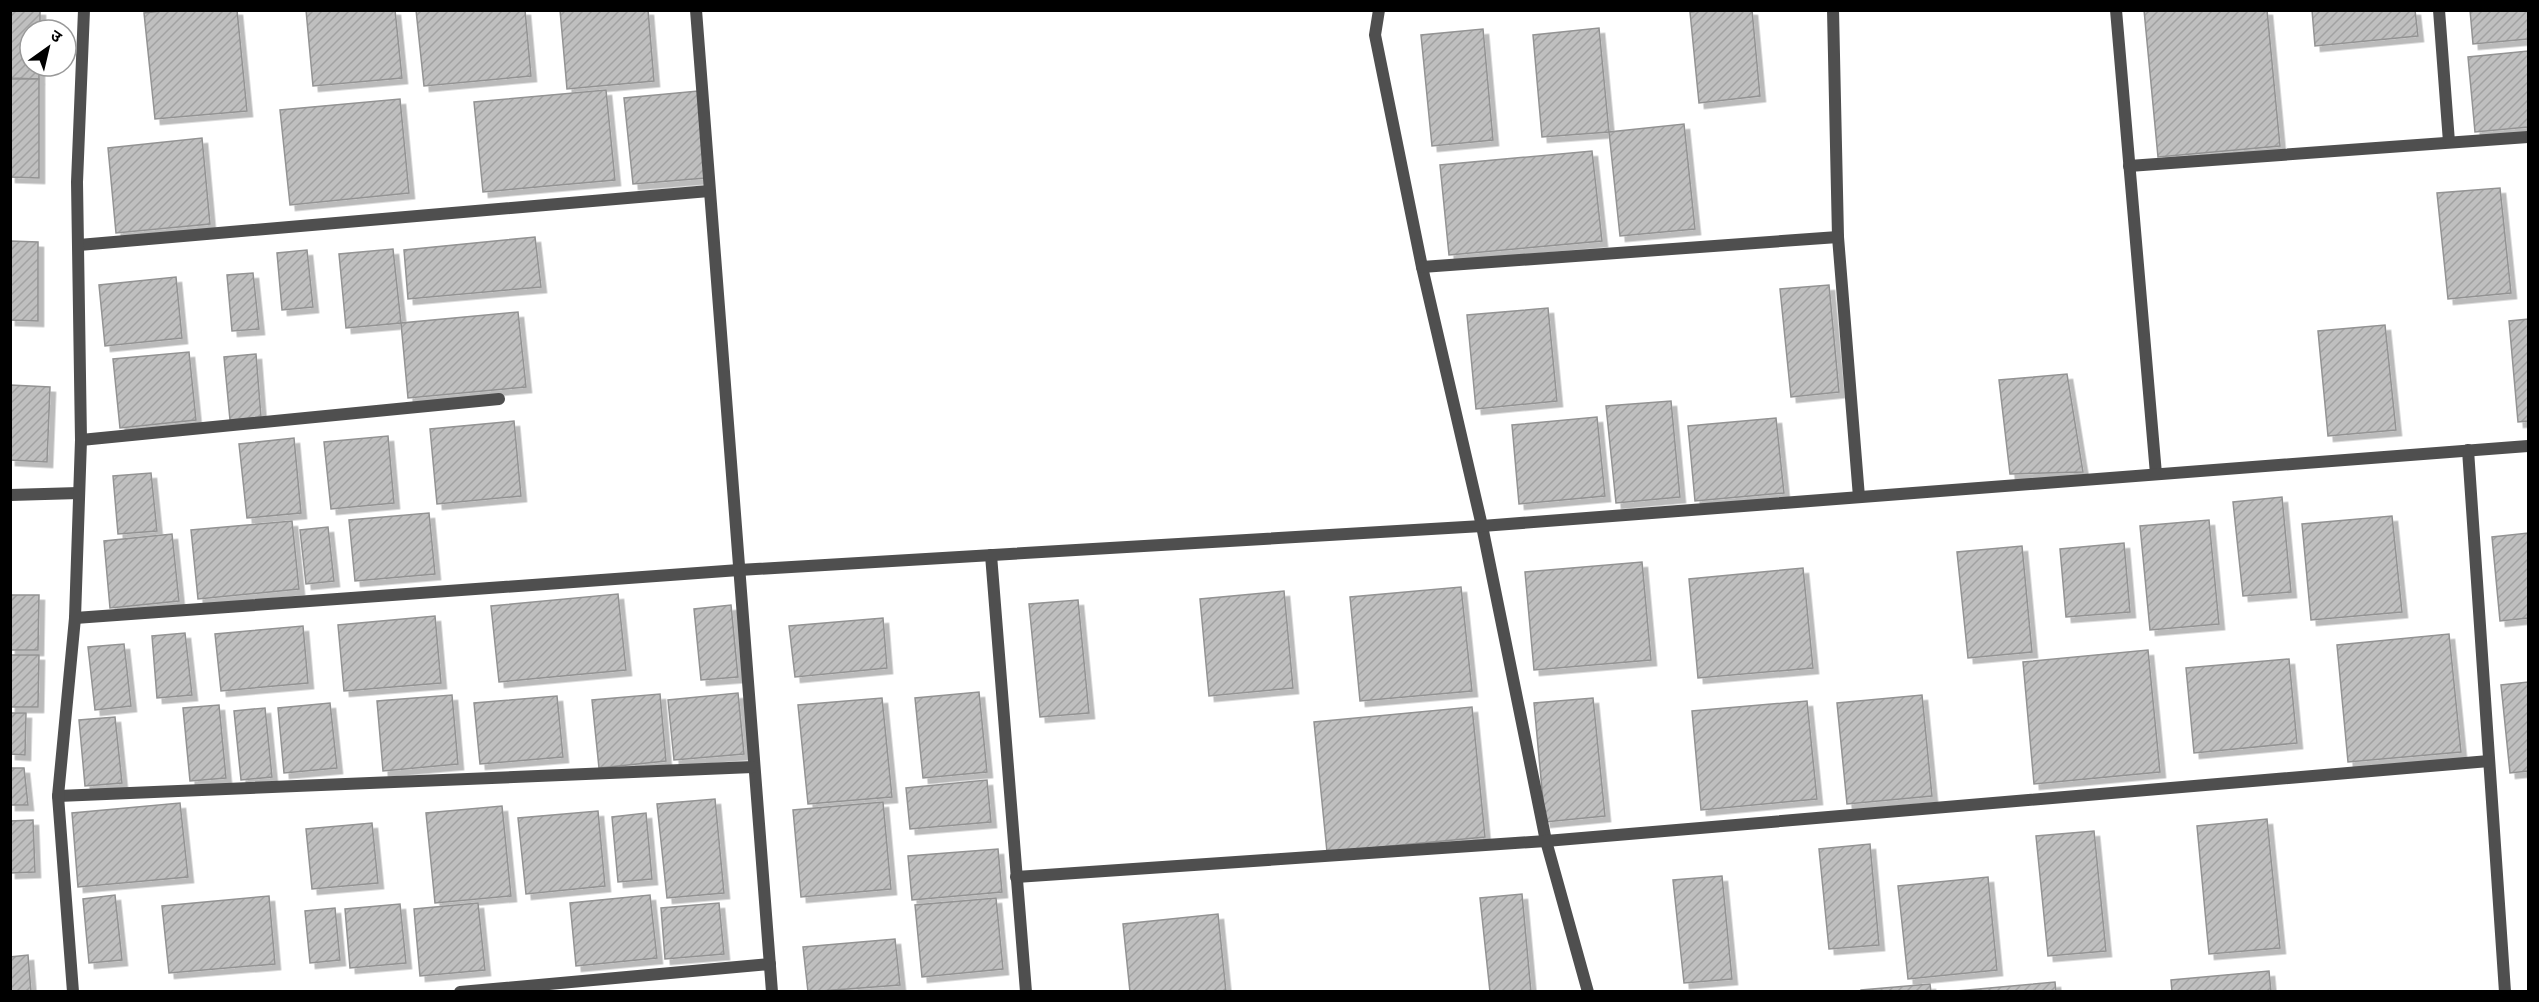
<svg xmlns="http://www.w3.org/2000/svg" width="2539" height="1002" font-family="'Varela Round','Noto Sans Devanagari',sans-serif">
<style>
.building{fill:url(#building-hatch);stroke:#939393;stroke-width:1.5;filter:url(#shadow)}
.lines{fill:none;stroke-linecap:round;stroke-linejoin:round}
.street{stroke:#4f4f4f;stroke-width:12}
</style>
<defs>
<pattern id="building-hatch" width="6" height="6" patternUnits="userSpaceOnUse" patternTransform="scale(1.5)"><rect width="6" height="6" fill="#bfbfbf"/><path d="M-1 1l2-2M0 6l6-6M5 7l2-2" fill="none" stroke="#a2a2a2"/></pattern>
<filter id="shadow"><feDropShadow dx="5.5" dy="5.5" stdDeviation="0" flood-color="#0004"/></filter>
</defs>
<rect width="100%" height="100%" fill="#fff"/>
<!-- building -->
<g class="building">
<path d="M10,10h30v20h-10v36h9v13l-29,-1z"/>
<path d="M170,10h67l10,101 -92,8 -11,-106z"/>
<path d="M306,10h89l7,68 -89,8z"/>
<path d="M416,10h109l6,66 -107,10z"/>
<path d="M560,10h88l6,71 -87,8z"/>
<path d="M1705,10h47l8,86 -61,7 -9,-91z"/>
<path d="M2144,10h123l13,136 -122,11z"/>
<path d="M2312,10h103l3,26 -103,10z"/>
<path d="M2470,10h58v29l-55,5z"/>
<path d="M1599,28l10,104 -67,5 -9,-102z"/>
<path d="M1483,29l10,111 -61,6 -11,-111z"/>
<path d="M2528,51v76l-53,5 -7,-75z"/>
<path d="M10,79h29v99l-29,-1z"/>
<path d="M606,90l9,90 -132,12 -9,-90z"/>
<path d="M698,91l8,87 -73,6 -9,-86z"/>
<path d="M400,99l9,94 -119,12 -10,-95z"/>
<path d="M1684,124l11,105 -75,7 -11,-104z"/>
<path d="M202,138l8,86 -94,9 -8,-85z"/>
<path d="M1592,151l10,90 -153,14 -9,-90z"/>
<path d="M2500,188l11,105 -63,6 -11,-106z"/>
<path d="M535,237l6,50 -133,12 -4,-49z"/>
<path d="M10,241l28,1v79l-28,-1z"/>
<path d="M393,249l8,74 -55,5 -7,-74z"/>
<path d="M307,250l6,57 -31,3 -5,-57z"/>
<path d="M253,273l6,56 -27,2 -5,-56z"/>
<path d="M176,277l6,61 -77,8 -6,-61z"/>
<path d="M1829,285l10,107 -48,5 -11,-108z"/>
<path d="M1548,308l9,93 -81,8 -9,-94z"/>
<path d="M518,312l8,75 -118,11 -7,-75z"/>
<path d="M2528,319v102l-10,1 -9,-101z"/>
<path d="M2385,325l11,105 -68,6 -10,-105z"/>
<path d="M189,352l7,68 -76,8 -7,-69z"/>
<path d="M256,354l5,63 -31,3 -6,-63z"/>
<path d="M2067,374l16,98 -73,2 -11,-94z"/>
<path d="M10,385l40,2 -3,75 -37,-2z"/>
<path d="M1671,401l9,96 -64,6 -10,-97z"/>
<path d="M1597,417l8,79 -86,8 -7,-79z"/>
<path d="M1776,418l8,75 -89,8 -7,-75z"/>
<path d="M514,421l7,75 -84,8 -7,-75z"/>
<path d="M388,436l6,67 -63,6 -7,-67z"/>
<path d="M294,438l7,75 -54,5 -8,-74z"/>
<path d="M151,473l6,58 -39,3 -5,-58z"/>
<path d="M2282,497l9,95 -48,4 -10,-94z"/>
<path d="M429,513l6,61 -80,7 -6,-61z"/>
<path d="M2392,516l10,96 -91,8 -9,-96z"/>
<path d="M2209,520l10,104 -69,6 -10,-104z"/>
<path d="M292,521l7,68 -101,10 -7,-69z"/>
<path d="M328,527l6,54 -28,3 -6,-54z"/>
<path d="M2528,533v85l-28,3 -8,-84z"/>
<path d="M172,534l7,67 -69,7 -6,-67z"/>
<path d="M2124,543l6,69 -64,5 -6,-68z"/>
<path d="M2022,546l10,106 -64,6 -11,-106z"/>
<path d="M1642,562l9,98 -117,10 -9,-98z"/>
<path d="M1803,568l10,100 -115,10 -9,-99z"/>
<path d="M1461,587l11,104 -112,10 -10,-104z"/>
<path d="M1284,591l9,97 -84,8 -9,-97z"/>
<path d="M618,594l8,76 -127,12 -8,-76z"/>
<path d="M10,595h29l-1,55h-28z"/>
<path d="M1078,600l11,113 -49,4 -11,-113z"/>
<path d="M731,605l7,72 -37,3 -7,-71z"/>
<path d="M435,616l6,67 -97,8 -6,-66z"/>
<path d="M883,618l4,50 -92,9 -6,-51z"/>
<path d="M303,626l5,57 -87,8 -6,-57z"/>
<path d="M185,633l7,62 -35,3 -5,-62z"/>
<path d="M2449,634l12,118 -113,10 -11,-117z"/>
<path d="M124,644l7,62 -36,4 -7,-63z"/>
<path d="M2148,650l12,122 -126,12 -11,-122z"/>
<path d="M10,655h29l-1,52h-28z"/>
<path d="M2289,659l8,84 -103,10 -8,-85z"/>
<path d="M2528,682v89l-18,2 -9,-88z"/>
<path d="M979,692l8,80 -64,6 -8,-80z"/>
<path d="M738,693l6,61 -70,6 -6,-60z"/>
<path d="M660,694l6,67 -67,7 -7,-68z"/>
<path d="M452,695l6,69 -75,7 -6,-70z"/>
<path d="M1922,695l10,101 -85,8 -10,-101z"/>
<path d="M557,696l6,61 -83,7 -6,-61z"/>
<path d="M882,698l10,99 -84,7 -10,-99z"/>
<path d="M1593,698l12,118 -60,6 -11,-119z"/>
<path d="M1807,701l10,98 -116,11 -9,-99z"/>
<path d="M330,703l7,65 -53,5 -6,-65z"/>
<path d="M219,705l7,73 -36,3 -7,-73z"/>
<path d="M1472,707l13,130 -158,15 -13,-130z"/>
<path d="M265,708l7,69 -31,3 -7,-69z"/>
<path d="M10,713h16l-1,42 -15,-1z"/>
<path d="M115,717l7,66 -37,3 -6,-66z"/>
<path d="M10,768h14l4,37h-18z"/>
<path d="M987,780l4,42 -81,7 -4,-41z"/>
<path d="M715,799l9,94 -57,5 -10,-94z"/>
<path d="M883,802l8,87 -90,8 -8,-87z"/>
<path d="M180,803l8,74 -110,10 -6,-74z"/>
<path d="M502,806l9,90 -76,7 -9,-90z"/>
<path d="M598,811l7,75 -79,8 -8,-76z"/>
<path d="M646,813l6,66 -34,3 -6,-65z"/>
<path d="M2267,819l13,129 -71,6 -12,-128z"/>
<path d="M33,820l2,52 -25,1v-52z"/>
<path d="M372,823l6,60 -66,6 -6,-60z"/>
<path d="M2094,831l12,120 -58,5 -12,-120z"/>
<path d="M1870,844l9,101 -50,4 -10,-100z"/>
<path d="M998,849l4,43 -90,8 -4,-44z"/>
<path d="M1722,876l10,103 -48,4 -11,-103z"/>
<path d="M1988,877l9,93 -89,9 -10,-93z"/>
<path d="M1522,894l9,98h-41l-10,-94z"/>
<path d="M115,895l7,65 -33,3 -6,-64z"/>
<path d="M650,895l7,63 -81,8 -6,-63z"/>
<path d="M269,896l6,68 -106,9 -7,-67z"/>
<path d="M996,898l7,71 -81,8 -7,-72z"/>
<path d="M478,903l7,67 -65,6 -6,-67z"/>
<path d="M719,903l5,51 -59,5 -4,-51z"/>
<path d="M400,904l6,59 -56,5 -5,-59z"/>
<path d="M335,908l5,52 -30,3 -5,-52z"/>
<path d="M1218,914l8,78h-96l-7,-68z"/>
<path d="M895,939l5,46 -92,7 -5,-45z"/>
<path d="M28,955l3,37h-21v-35z"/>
<path d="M2269,971l2,21h-99l-1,-12z"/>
<path d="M2055,982l1,10 -100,-1z"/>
<path d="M1930,984l1,8h-70v-2z"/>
</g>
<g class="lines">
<!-- street -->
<g class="street">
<path d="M696,10l76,982"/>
<path d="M1379,10l-4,25 47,232 60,259 64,315 42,151"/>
<path d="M1833,10l5,227 21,260"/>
<path d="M2116,10l40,464"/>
<path d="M2439,10l10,132"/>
<path d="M2129,166l399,-29"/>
<path d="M79,245l630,-54"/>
<path d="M1422,267l416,-30"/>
<path d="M81,440l418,-41"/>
<path d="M2468,450l37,542"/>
<path d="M10,495l69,-2"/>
<path d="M991,555l35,437"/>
<path d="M75,618l664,-48 743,-44 1046,-80"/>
<path d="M58,796l695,-29"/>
<path d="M1016,877l530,-36 943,-80"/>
<path d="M73,992l-15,-196 17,-178 6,-178 -4,-258 7,-172"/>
<path d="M460,992l310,-28"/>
</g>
</g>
<!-- border -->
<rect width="2539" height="1002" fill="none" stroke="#000000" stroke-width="24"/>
<!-- north arrow -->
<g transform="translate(48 48) rotate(34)"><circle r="28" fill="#ffffff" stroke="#999999" stroke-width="1.5"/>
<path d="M0-4.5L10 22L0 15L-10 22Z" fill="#000000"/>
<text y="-9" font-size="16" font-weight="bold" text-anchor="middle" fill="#000000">उ</text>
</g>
</svg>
